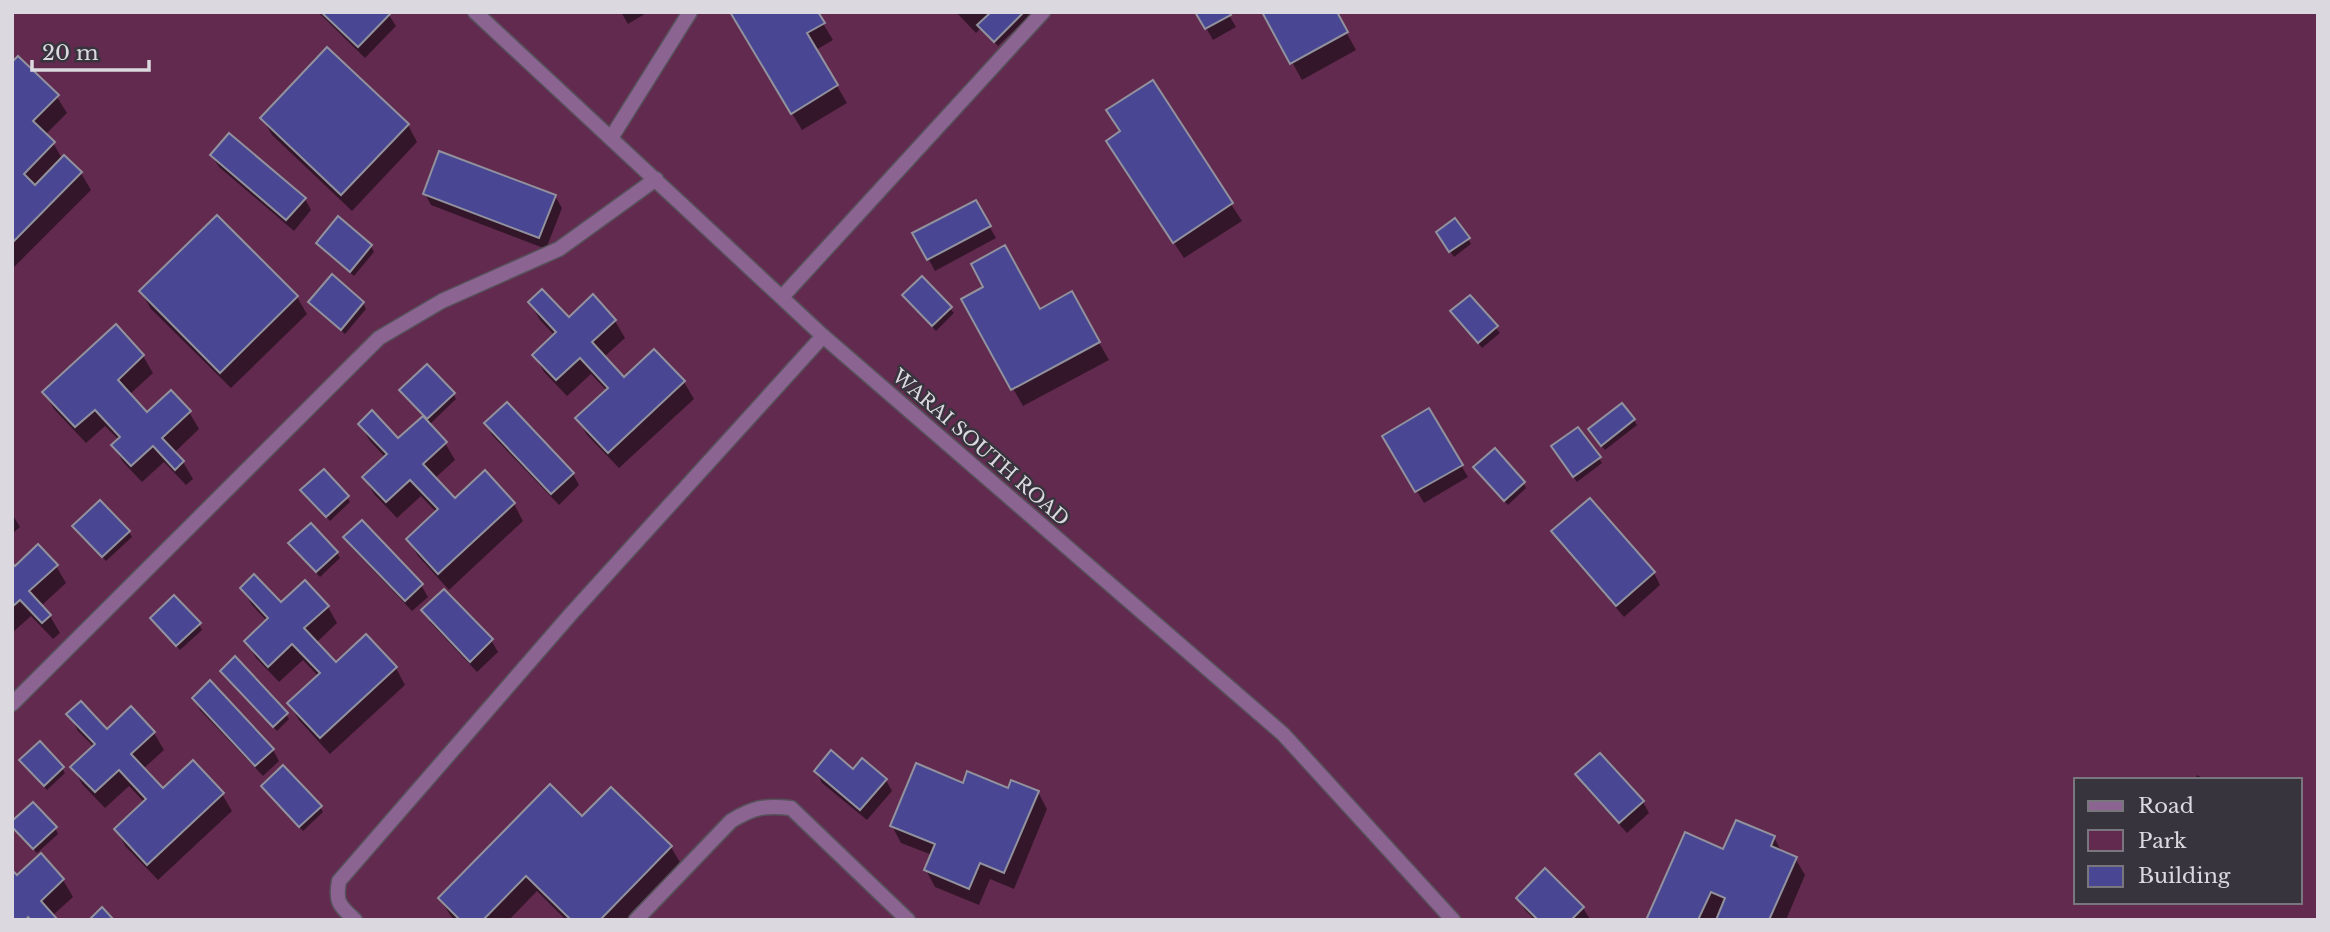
<svg xmlns="http://www.w3.org/2000/svg" width="2330" height="932" font-family="'Libre Baskerville',serif">
<style>
.green{fill:#632a4f;fill-rule:evenodd}
.shadow{fill:#0007}
.building{fill:#494694;stroke:#91929d;stroke-width:2}
.lines{fill:none;stroke-linecap:round;stroke-linejoin:round}
.minor-casing{stroke:#55525a;stroke-width:17}
.minor{stroke:#8c6492;stroke-width:14}
.labels{text-anchor:middle;stroke-width:5;stroke-linejoin:round;paint-order:stroke}
.street-label{font-size:19px;fill:#dbd9df;stroke:#38343d}
</style>
<rect width="100%" height="100%" fill="#38343d"/>
<!-- green -->
<path class="green" d="M12,12h2306v908h-2306zM2076,780h224v122h-224z"/>
<!-- shadow -->
<g class="shadow">
<path d="M318,12h69l9,14 -31,32z"/>
<path d="M621,12h27l-20,12z"/>
<path d="M731,12h85l17,28 -17,10 31,53 -45,27z"/>
<path d="M956,12h73l1,3 -32,31 -17,-18 -5,5z"/>
<path d="M1197,12h30l9,15 -23,13z"/>
<path d="M1264,12h71l21,38 -54,30z"/>
<path d="M12,64l45,33 10,16 -22,22 8,8 10,17 1,-2 17,15 10,17 -79,79z"/>
<path d="M1152,83l90,138 -58,37 -66,-100z"/>
<path d="M262,118l146,7 9,17 -65,69 -80,-76z"/>
<path d="M212,156l93,43 6,11 -17,21 -75,-64z"/>
<path d="M425,194l130,2 7,12 -16,41 -115,-44z"/>
<path d="M975,202l21,36 -61,33 -20,-37z"/>
<path d="M1441,238l27,1 3,5 -17,13z"/>
<path d="M318,243l53,3 3,6 -20,24 -33,-28z"/>
<path d="M332,277l31,26 3,6 -21,25 -32,-27 -3,-5z"/>
<path d="M922,278l32,35 -18,18 -32,-35z"/>
<path d="M141,292l156,5 10,17 -76,74 -80,-79z"/>
<path d="M1071,294l38,66 -86,46 -60,-106 76,11z"/>
<path d="M593,296l22,25 10,17 -21,19 20,22 30,-28 30,31 10,17 -75,69 -32,-33 -10,-17 30,-27 -16,-17 -24,22 -23,-24 -10,-17 21,-19 -15,-16 -10,-17 39,16z"/>
<path d="M1470,297l30,36 -18,15 -30,-36z"/>
<path d="M115,327l28,29 10,17 -24,22 18,20 42,-3 10,17 -25,24 9,9 10,17 -7,6 -22,-23 -22,20 -19,-20 -10,-17 6,-5 -14,-14 -19,17 -32,-34 -10,-17z"/>
<path d="M401,391l52,3 3,5 -27,26 16,18 10,17 -21,19 21,22 59,3 9,17 -74,69 -31,-34 -10,-16 29,-27 -16,-17 -24,22 -23,-24 -10,-17 21,-20 -15,-16 -10,-17 38,17 26,-24z"/>
<path d="M1429,411l39,66 -44,26 -40,-67z"/>
<path d="M1634,420l3,5 -32,25 -12,-15z"/>
<path d="M486,424l87,50 6,11 -20,20 -67,-70z"/>
<path d="M1556,452l43,6 3,5 -25,19z"/>
<path d="M1478,473l45,10 3,5 -18,17z"/>
<path d="M302,491l45,6 3,5 -20,19z"/>
<path d="M1590,501l64,72 6,12 -36,32 -64,-74 -7,-11z"/>
<path d="M12,514l8,13 -8,7z"/>
<path d="M78,531l51,1 3,5 -26,24z"/>
<path d="M346,537l75,48 7,12 -16,14 -60,-63z"/>
<path d="M294,549l43,4 3,5 -20,19z"/>
<path d="M12,566l3,2 41,-2 10,17 -25,23 9,10 10,17 -7,6 -22,-23 -19,17z"/>
<path d="M242,588l38,17 48,2 9,16 -21,20 20,22 60,3 9,17 -75,69 -31,-34 -10,-16 30,-27 -16,-17 -24,22 -23,-24 -10,-17 21,-20 -15,-16z"/>
<path d="M424,610l67,30 7,12 -21,20 -47,-50z"/>
<path d="M152,618l47,6 3,6 -22,20z"/>
<path d="M222,671l64,43 3,5 -12,12z"/>
<path d="M194,698l79,52 6,11 -16,15 -63,-66z"/>
<path d="M69,714l38,17 47,2 10,17 -21,19 20,22 59,3 10,17 -74,69 -32,-33 -10,-17 29,-27 -16,-17 -24,22 -23,-24 -9,-17 21,-20 -16,-16z"/>
<path d="M21,761l41,7 3,5 -18,17z"/>
<path d="M816,771h37l33,9 6,11 -25,29 -45,-37z"/>
<path d="M1577,774l66,28 6,11 -22,20 -43,-47z"/>
<path d="M2197,775l9,5h-11z"/>
<path d="M964,785l74,7 9,17 -33,80 -24,-10 -11,26 -44,-18 -9,-17 6,-15 -31,-12 -9,-17z"/>
<path d="M611,790l60,57 10,17 -55,56h-60l-29,-29 -28,29h-54l-5,-5 -10,-17 142,-79z"/>
<path d="M266,791l54,16 3,5 -20,19z"/>
<path d="M55,828l3,6 -21,19 -22,-24z"/>
<path d="M1774,837l8,16 13,5 10,17 -19,45h-69l-1,-2 -1,2h-67l76,-69z"/>
<path d="M17,877l46,3 10,17 -21,19 4,4h-44z"/>
<path d="M1518,899l65,9 7,11 -55,1 -10,-10z"/>
</g>
<!-- building -->
<g class="building">
<path d="M321,12h68l2,1 -33,34z"/>
<path d="M730,12h88l7,11 -18,10 31,52 -47,29z"/>
<path d="M991,12h33l-30,30 -17,-17z"/>
<path d="M1195,12h34l2,3 -26,14z"/>
<path d="M1262,12h75l11,20 -58,32z"/>
<path d="M327,47l82,77 -68,71 -81,-77z"/>
<path d="M18,56l41,39 -26,26 22,21 -31,32 11,11 29,-30 18,17 -70,71v-181z"/>
<path d="M1153,80l80,123 -60,40 -67,-102 14,-10 -14,-21z"/>
<path d="M229,133l77,65 -20,22 -76,-65z"/>
<path d="M439,151l117,44 -17,43 -116,-44z"/>
<path d="M976,200l15,26 -64,34 -15,-27z"/>
<path d="M217,215l81,81 -78,77 -81,-82z"/>
<path d="M338,216l34,29 -22,27 -34,-29z"/>
<path d="M1455,218l15,20 -21,14 -13,-20z"/>
<path d="M1005,245l35,64 32,-18 28,51 -89,48 -50,-91 22,-12 -12,-23z"/>
<path d="M332,274l32,28 -23,28 -33,-28z"/>
<path d="M922,276l30,31 -20,19 -30,-31z"/>
<path d="M542,289l27,28 24,-23 23,26 -24,22 32,35 30,-28 31,32 -77,72 -33,-35 33,-30 -28,-30 -24,22 -24,-25 24,-23 -28,-30z"/>
<path d="M1470,295l28,31 -20,17 -28,-32z"/>
<path d="M116,324l28,31 -26,25 29,32 24,-22 20,21 -29,27 22,23 -9,9 -22,-24 -22,20 -20,-21 9,-8 -25,-27 -20,17 -33,-35z"/>
<path d="M427,364l28,29 -28,26 -28,-29z"/>
<path d="M507,402l67,71 -23,21 -67,-71z"/>
<path d="M1622,403l13,16 -34,27 -13,-17z"/>
<path d="M1429,408l34,57 -48,27 -33,-56z"/>
<path d="M372,410l26,28 25,-22 24,26 -24,22 32,34 30,-28 30,33 -77,71 -32,-35 32,-30 -28,-29 -24,22 -24,-25 25,-23 -29,-30z"/>
<path d="M1578,427l23,30 -28,20 -22,-31z"/>
<path d="M1495,448l30,34 -21,19 -31,-34z"/>
<path d="M324,469l25,27 -23,21 -26,-27z"/>
<path d="M1590,498l65,74 -39,34 -65,-75z"/>
<path d="M100,500l30,31 -28,26 -30,-31z"/>
<path d="M362,520l61,64 -18,17 -62,-64z"/>
<path d="M311,523l27,29 -22,20 -28,-29z"/>
<path d="M38,544l20,21 -29,26 22,24 -9,8 -22,-23 -8,7v-44l3,3z"/>
<path d="M254,574l27,28 24,-22 24,26 -25,22 32,34 30,-28 31,33 -77,71 -33,-35 33,-30 -28,-29 -24,23 -24,-26 24,-23 -28,-30z"/>
<path d="M444,589l49,50 -23,23 -49,-52z"/>
<path d="M174,595l27,28 -25,23 -26,-28z"/>
<path d="M235,656l53,57 -15,14 -53,-56z"/>
<path d="M210,680l64,69 -19,17 -63,-68z"/>
<path d="M81,701l26,28 24,-23 24,26 -24,22 32,34 30,-28 31,33 -77,72 -33,-36 32,-30 -27,-29 -24,22 -25,-25 25,-23 -29,-30z"/>
<path d="M40,741l24,26 -20,19 -25,-26z"/>
<path d="M831,750l22,19 9,-11 25,21 -27,31 -46,-39z"/>
<path d="M1600,753l44,48 -25,22 -44,-49z"/>
<path d="M916,763l47,20 4,-12 41,17 3,-8 28,11 -35,82 -24,-10 -11,26 -45,-19 11,-26 -45,-18z"/>
<path d="M283,765l39,41 -23,21 -38,-41z"/>
<path d="M550,784l32,32 29,-29 61,59 -72,74h-29l-45,-44 -43,44h-23l-22,-22z"/>
<path d="M33,802l24,25 -24,22 -21,-22v-6z"/>
<path d="M1736,820l39,16 -4,10 26,11 -28,63h-53l9,-22 -14,-6 -13,28h-52l39,-88 38,17z"/>
<path d="M41,853l23,26 -23,22 17,19h-27l-3,-3 -2,3h-14v-50l5,5z"/>
<path d="M1545,868l39,39 -13,13h-33l-22,-22z"/>
<path d="M102,907l12,13h-25z"/>
</g>
<g class="lines">
<!-- minor casing -->
<g class="minor-casing">
<g id="minor">
<path d="M475,12l348,324 460,398 170,186"/>
<path d="M611,138l79,-126"/>
<path d="M782,297l261,-285"/>
<path d="M12,704l367,-366 63,-37 117,-52 97,-70"/>
<path d="M355,920c-15,-14 -20,-17 -16,-39l231,-266 253,-279"/>
<path d="M636,920l95,-99c23,-14 34,-16 60,-13l117,112"/>
</g>
</g>
<!-- minor -->
<use href="#minor" class="minor"/>
</g>
<g class="labels">
<!-- street labels -->
<g class="street-label">
<text transform="translate(981 447) rotate(41)" y="7">WARAI SOUTH ROAD</text>
</g>
</g>
<!-- border -->
<rect width="2330" height="932" fill="none" stroke="#dbd9df" stroke-width="28"/>
<!-- legend -->
<rect x="2074" y="778" width="228" height="126" fill="#38343d" stroke="#79767e" stroke-width="2"/>
<rect x="2088" y="801" width="35" height="10" fill="#8c6492" stroke="#79767e" stroke-width="2"/>
<text x="2138" y="813" font-size="21" fill="#dbd9df">Road</text>
<rect x="2088" y="830" width="35" height="21" fill="#632a4f" stroke="#79767e" stroke-width="2"/>
<text x="2138" y="848" font-size="21" fill="#dbd9df">Park</text>
<rect x="2088" y="866" width="35" height="21" fill="#494694" stroke="#79767e" stroke-width="2"/>
<text x="2138" y="883" font-size="21" fill="#dbd9df">Building</text>
<!-- scale -->
<path d="M32 60v10h117v-10" fill="none" stroke="#dbd9df" stroke-width="3.5"/>
<text x="42" y="60" font-size="21" fill="#dbd9df" stroke="#38343d" stroke-width="5" paint-order="stroke">20 m</text>
</svg>
